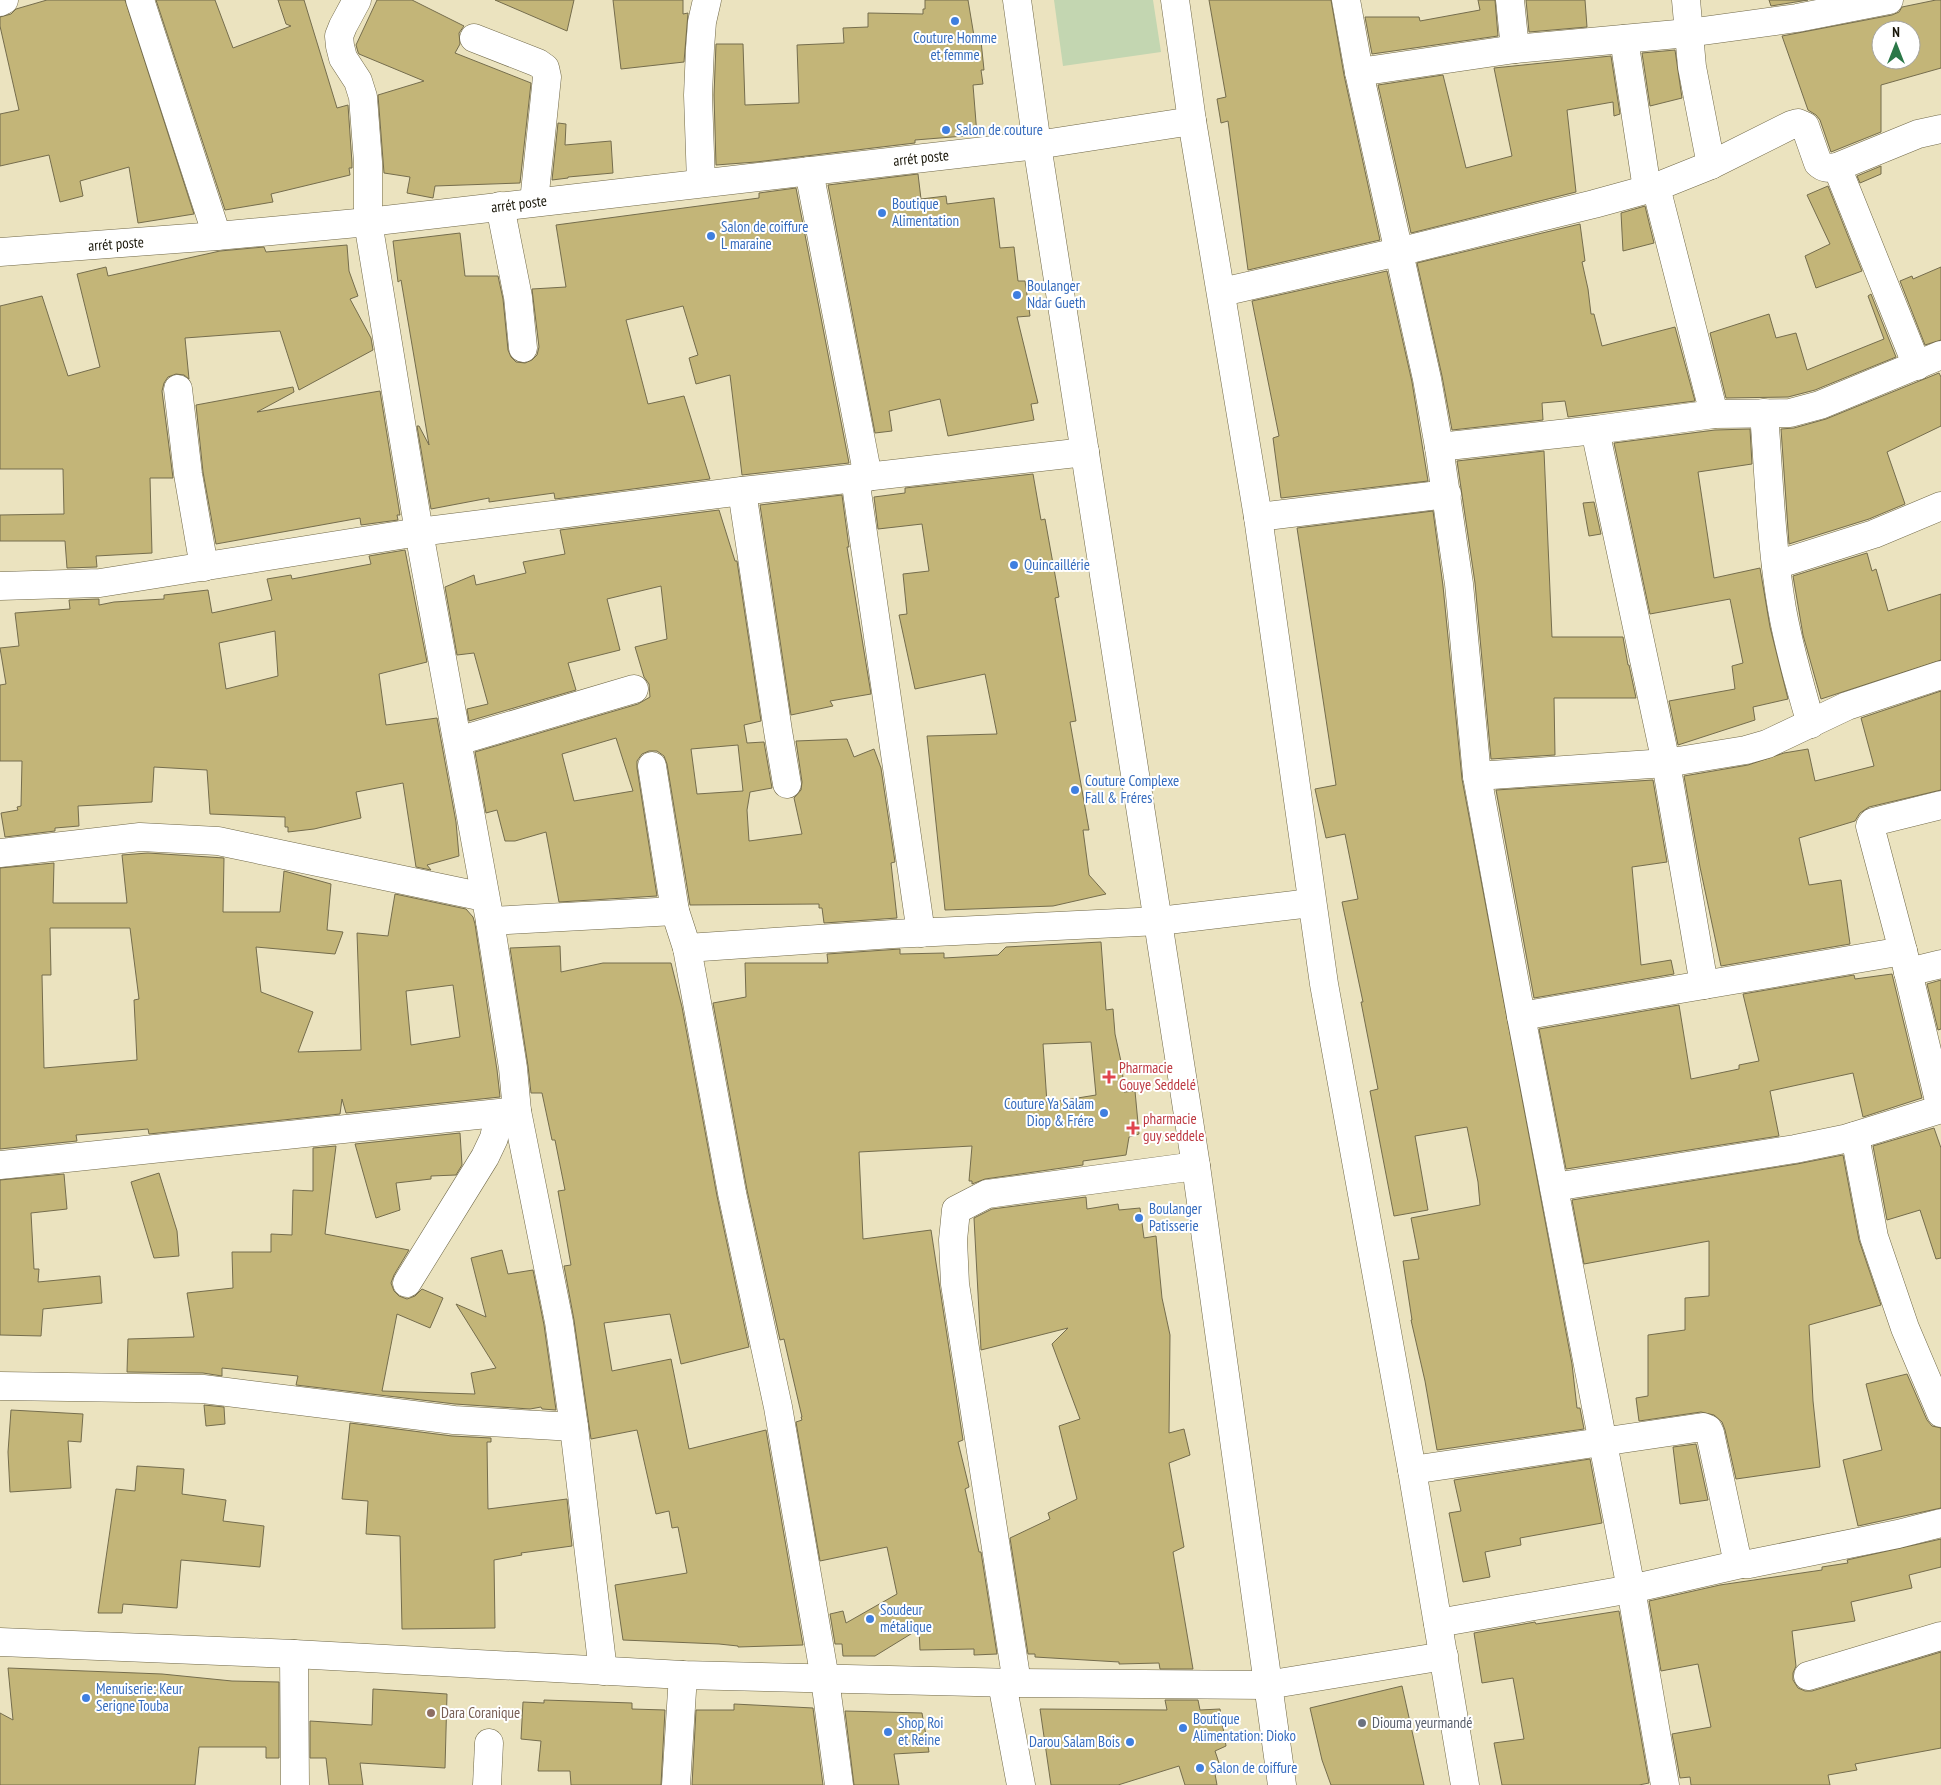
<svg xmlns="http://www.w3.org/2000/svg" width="1941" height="1785" font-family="'PT Sans Narrow',sans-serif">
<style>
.green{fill:#c3d6b1}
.building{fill:#c3b578;stroke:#756d4d;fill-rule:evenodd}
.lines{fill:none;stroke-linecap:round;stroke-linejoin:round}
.minor-casing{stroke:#706848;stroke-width:29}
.highway-casing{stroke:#706848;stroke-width:29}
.minor{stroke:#fff;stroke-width:28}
.highway{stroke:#fff;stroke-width:28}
.shop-dot{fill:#3f7fe0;stroke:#fff;stroke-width:2}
.health-dot{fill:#e0444e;stroke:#fff;stroke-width:2}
.education-dot{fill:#8d6e63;stroke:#fff;stroke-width:2}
.worship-dot{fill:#6b7280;stroke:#fff;stroke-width:2}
.labels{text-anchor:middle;stroke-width:4;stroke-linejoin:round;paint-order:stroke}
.shop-label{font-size:15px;fill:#366cbe;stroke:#fff;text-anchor:start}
.street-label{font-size:15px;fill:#1b180b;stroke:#fff}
.health-label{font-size:15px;fill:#be3a42;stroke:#fff;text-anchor:start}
.education-label{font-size:15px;fill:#785e54;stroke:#fff;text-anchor:start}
.worship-label{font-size:15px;fill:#5b616d;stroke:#fff;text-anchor:start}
</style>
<rect width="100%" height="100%" fill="#ebe3bf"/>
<!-- green -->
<path class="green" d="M1054,0h99l8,52 -98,14z"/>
<!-- building -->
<g class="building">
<path d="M47,0h78l69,214 -56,9 -9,-56 -49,14 3,15 -23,6 -11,-47 -49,11v-52l19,-4 -19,-84v-9l11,-3 5,-5z"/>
<path d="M156,0h59l18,48 58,-22 -5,-2 -8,-24h26l33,108 11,-3 4,58v5h-3l1,7 -79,19 2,8 -48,8z"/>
<path d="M377,0h35l52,26 -5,7 1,11 -5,9 76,30 -11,100 -85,3 -2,12 -26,-5 3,-16 -26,-4 -6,-78 46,-14 -65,-27 -1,-2 -2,-7z"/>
<path d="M495,0h79l-7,31z"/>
<path d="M613,0h70v14l5,-1 -4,49 -63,7z"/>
<path d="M925,0h43l7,42 6,-1 3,29h-3l2,14 -10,1 4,50 -62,5v3l-159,19 -40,3 -2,-70 2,-51h27l2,61 54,-2 -2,-58 47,-2 -1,-15 25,-1v-14l55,1v-5h2z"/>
<path d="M1209,0h122l13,75 36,165 -132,30 -20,-149 -7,2 -4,-24 9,-2z"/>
<path d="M1478,0h17l3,36 -126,18 -7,-37h54l1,4 60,-11z"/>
<path d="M1526,0h59l2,27 -58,5z"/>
<path d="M1769,0h39l-37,6z"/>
<path d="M1936,0h5v68l-60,17v47l-50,20 -11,-32 -4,-5 -8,-5 -26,-74 110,-21 7,-3 3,-5zM1881,30h30v30h-30z"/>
<path d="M1675,50l7,48 -32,8 -8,-53z"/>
<path d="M1611,56l9,58 -6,2 -1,-14 -46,8 9,82 -165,41 -33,-148 65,-10 23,93 46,-12 -18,-88z"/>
<path d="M558,123l8,1 -1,21 46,-4 2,32 -45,4v1l-16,2z"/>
<path d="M1881,166v8l-21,9 -3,-7z"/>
<path d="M918,174l3,25 25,-3 1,8 47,-6 6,50 14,-1 4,34h7l5,35 -13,1 21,86 -7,1 3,16 -86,16 -8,-37 -51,12 3,20 -17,2 -47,-248z"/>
<path d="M1828,186l34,85 -46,17 -11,-32 25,-12 -23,-49z"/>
<path d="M796,188l53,275 -107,12 -12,-100 -34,9 -7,-26 9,-3 -15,-49 -57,14 22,84 36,-8 26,83 -155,20 -1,-6 -65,9v-4l-58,11 -14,-83h2l10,19 -28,-165 -3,2 -5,-41 67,-8 5,43h33l5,23 5,51 3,7 5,5 9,1 7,-3 5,-5 2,-8 -7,-58 34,-2 -10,-62 203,-27v-5z"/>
<path d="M1645,206l9,37 -31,8 -2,-38z"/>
<path d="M1580,224l5,37 -3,1 6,27 3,25h3l8,32 73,-19 20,74 -127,16 -3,-16 -23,2 1,17 -91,10 -10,-54 -25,-113z"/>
<path d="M347,245l2,26 9,25 -8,3 21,39 2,12 -74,40 -19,-59 -95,7 4,41 -5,-4 -8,-1 -8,3 -4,6 -2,8 11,87h-23l2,75 -56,3 1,11 -30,1 -2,-27h-65v-26l64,-1 -1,-45h-63v-163l42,-10 26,80 32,-9 -23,-93 29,-7 2,9 112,-25 44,-4 2,5z"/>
<path d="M1941,267v73l-16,5 -25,-64 12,-5 1,3z"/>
<path d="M1387,271l25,111 16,99 -147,17 -8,-60 6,-2 -27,-135z"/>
<path d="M1871,294l25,63 -81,33 -27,7 -62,1 -16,-65 59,-19 7,24 20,-5 11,37 77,-31 -16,-43z"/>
<path d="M1939,373l2,4v49l-54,26 18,52 -36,15 -80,25 -8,-115 13,-1 32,-9z"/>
<path d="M293,387l1,5 -37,20 123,-21 20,124h-3l1,5 -37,5 -1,-7 -144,26 -13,-72 -7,-67z"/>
<path d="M1750,429l2,35 -54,8 16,106 46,-10 10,59 18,72 -35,8 2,13 -77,25 -9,-44 66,-12 -3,-23 11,-3 -13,-64 -80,15 -36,-171 101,-13z"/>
<path d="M1544,451l8,186h71l5,28h1l7,33h-82l1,57 -64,4 -16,-176 -18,-122z"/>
<path d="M1033,474l8,46 4,-1 14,78 -4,1 21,123 -6,1 19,108h-6l6,45 17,19 -53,12 -108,4 -18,-174 70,-2 -12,-60 -70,15 -16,-74 8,-1 -4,-40 26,-3 -7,-47 -44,5 -4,-32 31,-4v-5z"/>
<path d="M842,495l7,52h-2l24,147 -41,7 3,5 -42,9 -31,-210z"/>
<path d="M1594,502l7,32 -12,2 -6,-33z"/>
<path d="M719,510l16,51h2l24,160 -17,4 3,18 17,-1 8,46 -22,4 -3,18 2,31 53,-7 -8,-36 7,-8 1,-8 -6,-41 51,-2 7,18 20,-8 7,19 14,94 -4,1 6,55 -73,5 -2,-15h-3v-4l-129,1 -23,-141 -3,-8 -7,-5h-8l-7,3 -5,7v7l20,128 -98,6 -13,-70 -31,9h-10l-8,-31 -11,3 -11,-61 163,-48 12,-7 -1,-13 -5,-7 -9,-30 32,-8 -6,-53 -54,13 13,51 -52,13 8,27 -107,31 -2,-12 21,-5 -14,-51 -17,2 -12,-68 29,-12 2,10 50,-12 -3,-11 42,-8 -5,-24zM616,738l17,53 -59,10 -12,-47zM738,745l5,46 -46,3 -6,-45z"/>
<path d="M1433,511l10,75 19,193 110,585 5,44h3l4,21 -147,21 -12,-69 -14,-61h1l-9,-59 16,-2 -8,-41 69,-13 -2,-23 -11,-55 -52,9 13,74 -34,6 -24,-125 8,-2 -17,-87h2l-21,-100 16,-3 -13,-65 -19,4 -11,-49 21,-4 -39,-257z"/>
<path d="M405,550l22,112 -48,12 7,51 51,-7 19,104 3,34 -32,9 4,5 -15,-3 -13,-84 -47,9 5,26 -47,11 -26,3v-5h-3v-10l-75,-3 -3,-44 -53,-3 -2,35 -74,4 1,20 -24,2v3l-50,6 -4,-24 17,-3 -1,-3 4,-1 1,-45h-22v-76l6,-1 -6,-36 19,-2 -4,-33 55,-4 -1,-9 30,-1v6l15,-3 50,-3v-4l44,-5 4,23 60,-13 -5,-21 24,-4 1,4 79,-15 -2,-8zM275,631l3,45 -52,13 -7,-46z"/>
<path d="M1867,553l5,18 4,-2 12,42 53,-17v66l-120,39 -18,-64 -10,-59z"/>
<path d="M1941,691v99l-72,17 -9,6 -5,8 -56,17 10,47 32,-5 9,64 -129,22 -21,-99 -16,-91 64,-11 36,-12 24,-4 7,32 59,-15 -13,-48z"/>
<path d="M1653,780l14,82 -35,5 9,98 30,-5 3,14 -140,24 -38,-208z"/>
<path d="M148,853l76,5 -1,54h57l4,-41 47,13 -4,46 16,2 -8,22 -79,-7 5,45 52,20 -15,40 63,-2 -4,-117 31,3 7,-42 71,15 7,8 2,7 22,146 3,27 -154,16 -4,-14 -2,15 -191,20 -1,-5 -72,6 1,6 -77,8v-281l54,-5 -1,40h74l-5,-48zM50,928h80l9,71 -5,1 3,60 -93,8 -2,-93h9zM453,985l7,52 -49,8 -5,-54z"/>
<path d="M1101,942l5,68 7,-1 2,25 7,32 2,26 11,-1 4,43 -10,3 -3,18 -43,6v4l-98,14 -13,5v-3h-3l3,-35 -113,6 4,87 68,-9 32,210 -5,2 11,45 -4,2 14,63h2l16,102 -23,1v-6l-54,1 -1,-21 -44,27h-32l-1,-12h-7l-5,-30 13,-3 3,12 51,-29 -10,-47 -67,14 -24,-139 6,-2 -1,-3h1l-18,-78 -4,1 -33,-150 -34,-187 33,-6 -1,-34h83l-1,-9 73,-5v5l44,-1v5l54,-3 8,-8zM1091,1042l5,53 -49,8 -4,-59z"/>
<path d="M560,946l1,26 42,-9h68l11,44 35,189 32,151 -68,17 -11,-50 -66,9 8,48 59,-12 18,90 77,-19 37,215 -65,2v-1l-19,-2 -96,-4 -8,-55 72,-12 -9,-46 -6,1 -3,-17 -13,3 -19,-84 -46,9 -17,-119 -10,-54 7,-1 -13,-74 7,-1 -10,-50h-3l-10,-47h-11l-3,-27 -18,-118z"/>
<path d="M1892,974l30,124 -59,19 -10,-44 -83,18 9,45 -213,33 -27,-140 140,-24 12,74 48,-10v-4l20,-4 -16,-67 111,-19 1,4z"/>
<path d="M1941,980v49l-3,1 -11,-46z"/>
<path d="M1934,1128l7,20v110l-5,1 -16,-49 -33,10 -14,-74z"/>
<path d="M460,1133l2,32 -6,10 -25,1v3l-35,4 4,27 -24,8 -21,-74z"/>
<path d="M336,1146l-11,88 84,16 -15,25 -3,8 3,8 5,5 8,3 8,-3 7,-7 21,9 -13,30 -33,-14 -15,77 93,3 -4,-21 25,-5 -40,-64 30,13 -15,-59 31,-8 6,24 25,-4 11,55 12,85 -14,-1 -1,-2 -11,2 -75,-5 -159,-19 2,-9 -76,-8v8l-19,-3 -76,-1 1,-33 66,-2 -7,-44 46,-5 -1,-36h39v-18l21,1 1,-45 20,1v-43z"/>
<path d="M1843,1155l16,85 22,65 -72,20 4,76 7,66 -84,12 -11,-49 -3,-8 -8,-7 -13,-3 -62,9 -3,-23 12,-2v-61l37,-5v-32l24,-2v-55l-125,23 -12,-64 225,-36z"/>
<path d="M159,1173l18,58 2,25 -25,2 -23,-76z"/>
<path d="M64,1174l3,35 -36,4 3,56h5l-1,13 62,-6 2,27 -59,6 -2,27 -41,-1v-155z"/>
<path d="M1086,1197l1,12 31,-5 1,6 21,-2 4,30 12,-2 6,62 8,37 -1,98 15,-4 6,26 -21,8 15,84 -11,5 20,117h-33l-1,-6 -40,1v-2l-84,-5v-3h-7l-18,-116 40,-19 -2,-6 29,-14 -18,-73 21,-7 -28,-75 16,-16 -87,22 -7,-132 18,-9z"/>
<path d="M1907,1374l20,46 5,6 9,2v80l-83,18 -15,-66 39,-10 -16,-66z"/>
<path d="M204,1405l20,2 1,17 -19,2z"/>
<path d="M11,1410l72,4 -2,28 -13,-1 3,47 -61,4 -2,-40z"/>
<path d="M350,1423l102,13 39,2v4h-4l1,67 79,-10 5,47 -51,7 1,2 -28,5 1,68 -93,1 -2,-93 -34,-2 2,-33 -26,-2z"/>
<path d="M1696,1444l12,56 -28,4 -7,-57z"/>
<path d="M1590,1459l12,64 -82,15 1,7 -36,7 5,25 -27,5 -14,-69 12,-2 -7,-31z"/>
<path d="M137,1466l47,3 -2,25 44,6 -3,21 41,5 -4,41 -79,-7 -4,48 -54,-4 -1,9h-24l18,-124 19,2z"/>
<path d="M1941,1539v28l-32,8 3,13 -61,14 4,19 -63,10 4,35 -3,7v7l5,8 7,3h7l129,-39v96l-86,16 2,6 -29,5 2,10h-139l-1,-8 -10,1 -8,-44 39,-7 -13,-63 -37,7 -12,-70 71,-16 102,-15v-3l26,-4 -1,-3z"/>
<path d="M1619,1611l30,172 -10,2h-137l-8,-42 30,-4 -11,-61 -31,5 -8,-50 61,-11 1,2z"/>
<path d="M8,1668l154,6 70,7 47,1v76h-13v-11h-67l-4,38h-195v-72l13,7z"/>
<path d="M1402,1686l22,99h-93l-9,-25 -12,-52z"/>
<path d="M373,1689l74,5 -2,74 -85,-5 3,22h-34l-3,-27h-16v-37l62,4z"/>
<path d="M544,1700l88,3v6l33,1 -4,75h-90l-1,-14h-32l3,-30 -20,-2 2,-37 21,1z"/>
<path d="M1165,1700h33l2,10 20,-1 6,37 -11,5 7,21 -7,2 2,11h-32l-6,-19 -61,19h-67l-11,-76 127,1z"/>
<path d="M734,1704l79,4 10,77h-131l4,-75h38z"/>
<path d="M845,1711l77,2 7,39 -35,2 5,31h-45z"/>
</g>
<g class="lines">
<!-- minor casing -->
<g class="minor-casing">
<g id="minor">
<path d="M140,0l77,236"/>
<path d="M357,0l-14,26 -4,10 1,10 3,12 15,23 5,16 5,65v60l51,310 71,389 23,147 4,43 42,211 15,105 29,244"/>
<path d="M1175,0l17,121 66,396 66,467 88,486 53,315"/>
<path d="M1346,0l13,72 68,307 12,68 20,137 18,192 44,240 110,573 34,196"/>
<path d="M1510,0l5,49"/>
<path d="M1686,0l6,67 19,98"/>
<path d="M0,2l4,-2"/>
<path d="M474,38l64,25 7,5 2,9 -13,125"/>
<path d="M1624,39l23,150"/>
<path d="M1359,72l156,-23 173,-16 109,-15 92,-18"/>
<path d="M1837,167l80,199"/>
<path d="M809,171l59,306"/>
<path d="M701,183l-3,-88 2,-47 2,-26 5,-22"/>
<path d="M1656,187l58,227"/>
<path d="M500,206l18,91 5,51"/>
<path d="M0,252l217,-16 151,-14 669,-77 155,-24"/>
<path d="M1222,292l176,-40 196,-48 62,-17 55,-22 80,-40 7,-2 7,3 13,37c6,6 11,5 19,4l81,-33 23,-5"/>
<path d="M178,389l10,85 16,93"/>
<path d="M1764,413c5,65 7,132 18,196 7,39 18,77 29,115"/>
<path d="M1595,430l71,333 38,222"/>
<path d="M1439,447l156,-17 119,-16 76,-1 30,-8 121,-50"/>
<path d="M855,478l66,455"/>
<path d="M742,491l36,240 9,53"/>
<path d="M1258,517l189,-23"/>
<path d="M1776,565l98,-31 67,-28"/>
<path d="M0,586l100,-3 319,-51 323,-41 343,-39"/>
<path d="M458,741l176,-52"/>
<path d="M652,766l23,145 12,37 45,245 46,214 47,272 14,106"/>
<path d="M1477,776l189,-13 80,-13 21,-6 80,-38 94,-31"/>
<path d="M1941,805l-68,17 -3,4 33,125 38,158"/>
<path d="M0,853l140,-16 78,4 266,56"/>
<path d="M490,921l185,-10"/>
<path d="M687,948l206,-14 266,-13 152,-18"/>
<path d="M1908,972l33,-8"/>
<path d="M1521,1016l382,-65"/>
<path d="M1855,1136l19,101 31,91 36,85"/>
<path d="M0,1165l517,-54"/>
<path d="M1554,1187l241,-38 49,-10 97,-30"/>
<path d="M407,1283l78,-126 9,-19 5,-24"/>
<path d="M0,1386l203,3 251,31 120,7"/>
<path d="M1412,1470l291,-43 5,2 2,4 27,126 4,5h8l149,-30 43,-11"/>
<path d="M1438,1623l193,-34 110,-25"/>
<path d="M0,1642l294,12 389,21 334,8 250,2 177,-29"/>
<path d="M294,1654l1,131"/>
<path d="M1808,1676l133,-40"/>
<path d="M1002,1683l19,102"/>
<path d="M1017,1683l-62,-399 -2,-44 3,-30 31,-16 209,-28"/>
<path d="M487,1785l2,-42"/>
<path d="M676,1785l7,-110"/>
</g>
</g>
<!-- highway casing -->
<g class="highway-casing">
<path id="highway" d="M1017,0l20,145 159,1021 86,619"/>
</g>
<!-- minor -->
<use href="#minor" class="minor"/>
<!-- highway -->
<use href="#highway" class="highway"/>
</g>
<!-- markers -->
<g class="shop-dot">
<circle cx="955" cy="21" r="5"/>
<circle cx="946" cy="130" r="5"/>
<circle cx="882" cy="213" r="5"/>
<circle cx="711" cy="236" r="5"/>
<circle cx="1017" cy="295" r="5"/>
<circle cx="1014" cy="565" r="5"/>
<circle cx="1075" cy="790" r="5"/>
<circle cx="1104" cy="1113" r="5"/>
<circle cx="1139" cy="1218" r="5"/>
<circle cx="870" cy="1619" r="5"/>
<circle cx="86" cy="1698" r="5"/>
<circle cx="1183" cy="1728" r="5"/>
<circle cx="888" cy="1732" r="5"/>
<circle cx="1130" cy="1742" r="5"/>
<circle cx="1200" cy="1768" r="5"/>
</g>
<g class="health-dot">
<path d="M1106.5 1069.5h5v5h5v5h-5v5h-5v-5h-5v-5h5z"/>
<path d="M1130.5 1120.5h5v5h5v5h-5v5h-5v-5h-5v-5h5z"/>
</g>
<circle class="education-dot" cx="431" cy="1713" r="5"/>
<circle class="worship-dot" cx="1362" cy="1723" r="5"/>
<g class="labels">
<!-- shop labels -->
<g class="shop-label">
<text x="955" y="43" text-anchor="middle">Couture Homme<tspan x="955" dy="17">et femme</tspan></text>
<text x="956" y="135">Salon de couture</text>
<text x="892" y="209">Boutique<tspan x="892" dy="17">Alimentation</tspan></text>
<text x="721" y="232">Salon de coiffure<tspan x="721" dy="17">L maraine</tspan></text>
<text x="1027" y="291">Boulanger<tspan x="1027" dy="17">Ndar Gueth</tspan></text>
<text x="1024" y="570">Quincaillérie</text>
<text x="1085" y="786">Couture Complexe<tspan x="1085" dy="17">Fall &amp; Fréres</tspan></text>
<text x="1094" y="1109" text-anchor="end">Couture Ya Salam<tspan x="1094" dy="17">Diop &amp; Frére</tspan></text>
<text x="1149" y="1214">Boulanger<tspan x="1149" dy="17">Patisserie</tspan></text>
<text x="880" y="1615">Soudeur<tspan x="880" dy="17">métalique</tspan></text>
<text x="96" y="1694">Menuiserie: Keur<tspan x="96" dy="17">Serigne Touba</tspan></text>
<text x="1193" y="1724">Boutique<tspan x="1193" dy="17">Alimentation: Dioko</tspan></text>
<text x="898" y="1728">Shop Roi<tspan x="898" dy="17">et Reine</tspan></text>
<text x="1120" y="1747" text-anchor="end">Darou Salam Bois</text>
<text x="1210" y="1773">Salon de coiffure</text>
</g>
<!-- street labels -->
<g class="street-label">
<text transform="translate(921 158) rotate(-6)" y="5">arrét poste</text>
<text transform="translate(519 204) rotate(-7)" y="5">arrét poste</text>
<text transform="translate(116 244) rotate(-4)" y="5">arrét poste</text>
</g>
<!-- health labels -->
<g class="health-label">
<text x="1119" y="1073">Pharmacie<tspan x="1119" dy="17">Gouye Seddelé</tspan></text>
<text x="1143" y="1124">pharmacie<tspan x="1143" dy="17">guy seddele</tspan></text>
</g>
<!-- education labels -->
<g class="education-label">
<text x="441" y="1718">Dara Coranique</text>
</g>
<!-- worship labels -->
<g class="worship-label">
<text x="1372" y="1728">Diouma yeurmandé</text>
</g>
</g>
<!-- north arrow -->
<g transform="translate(1896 45)"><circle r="24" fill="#ffffff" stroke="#a4a39d"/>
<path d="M0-4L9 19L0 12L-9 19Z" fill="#2b7848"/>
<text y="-8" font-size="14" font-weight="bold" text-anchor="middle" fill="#1b180b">N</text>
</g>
</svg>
